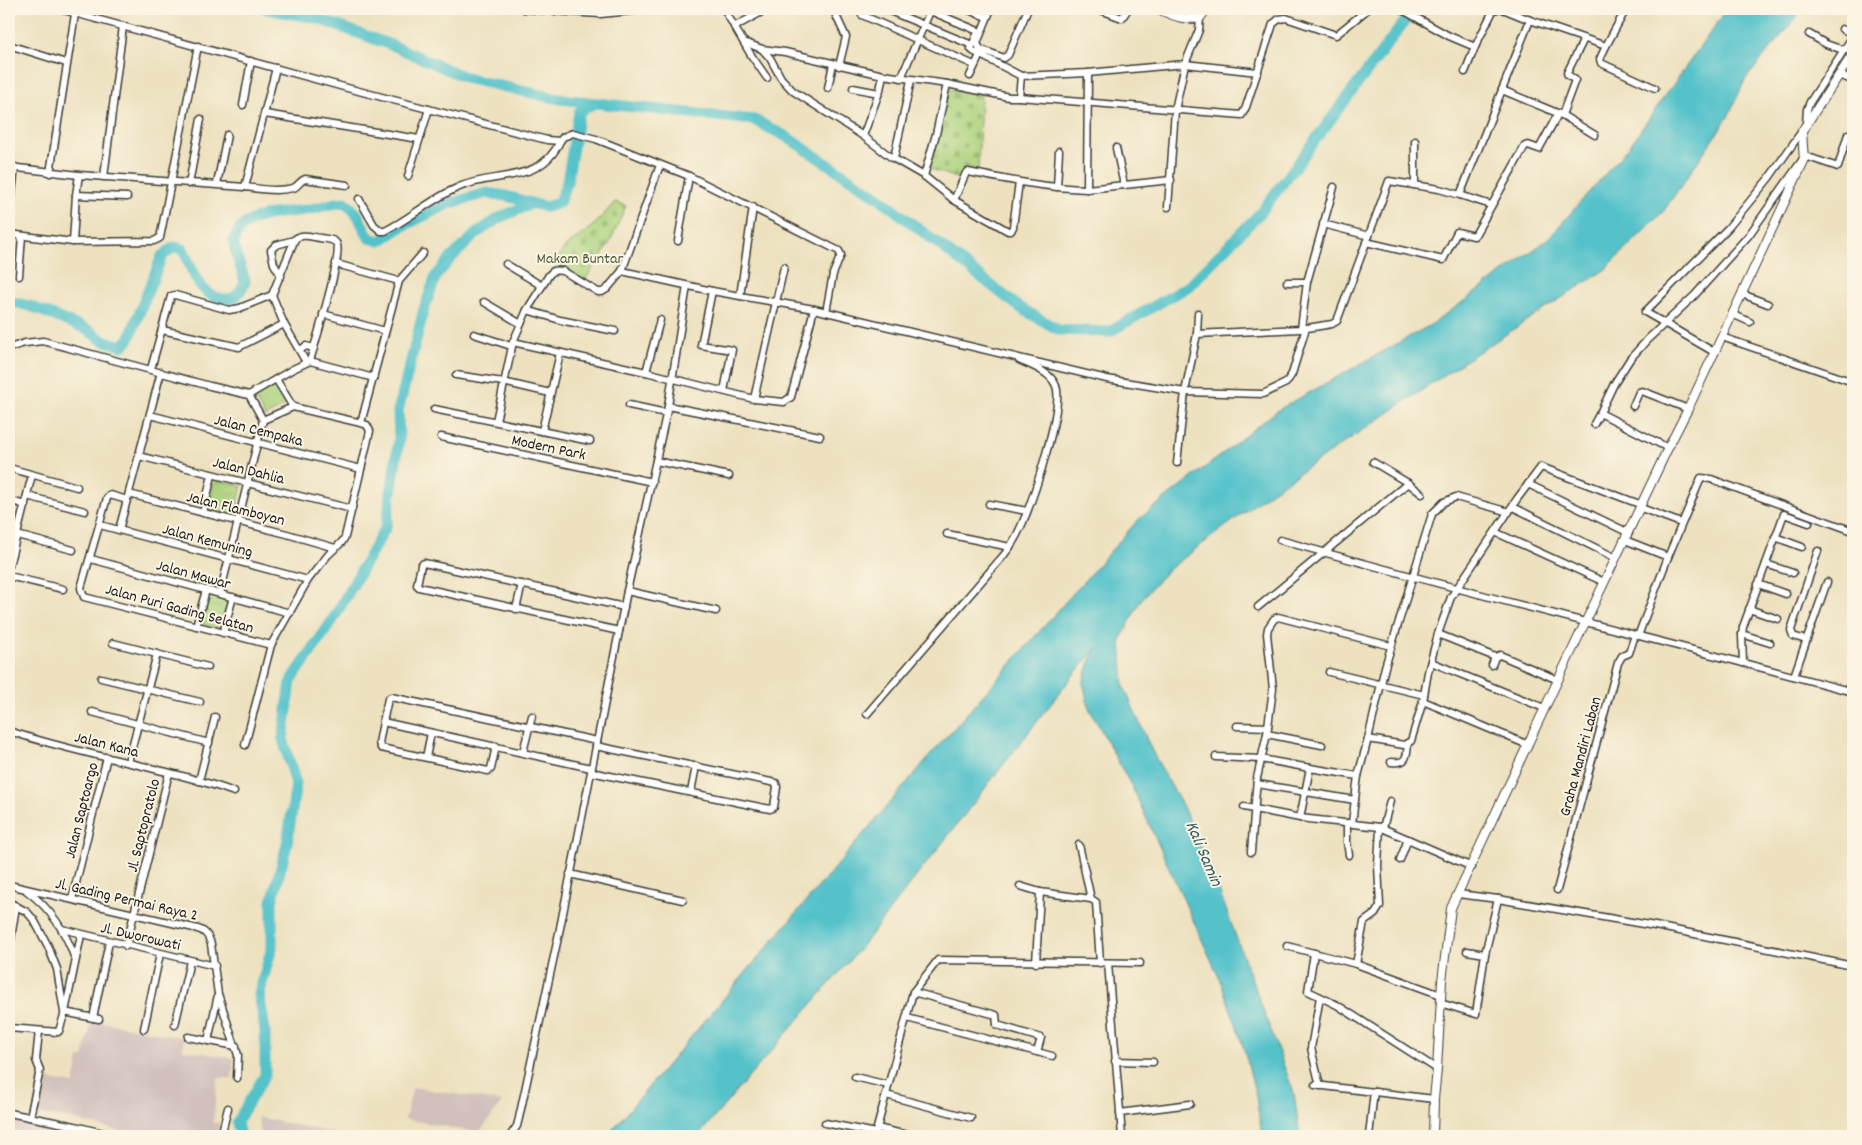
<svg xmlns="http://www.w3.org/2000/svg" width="1862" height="1145" font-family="Dekko,sans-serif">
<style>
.industrial{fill:#d1c0bc}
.grass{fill:url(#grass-tufts);stroke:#64774c}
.cemetery{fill:url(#cemetery-stones);stroke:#64774c}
.park{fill:#acd27c;stroke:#64774c}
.water{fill:#54c2ca;stroke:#386f73}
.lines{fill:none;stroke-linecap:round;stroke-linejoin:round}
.river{stroke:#54c2ca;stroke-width:11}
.minor-casing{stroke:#3b3a34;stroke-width:9}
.tertiary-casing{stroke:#3b3a34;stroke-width:10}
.minor{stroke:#fff;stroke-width:6}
.tertiary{stroke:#fff;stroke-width:8}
.labels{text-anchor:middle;stroke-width:4;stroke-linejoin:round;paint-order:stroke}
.park-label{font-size:16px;fill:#4e5c3e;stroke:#fcf5e5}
.street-label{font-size:16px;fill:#1c1c1c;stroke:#fcf5e5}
.water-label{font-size:18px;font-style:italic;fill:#325e62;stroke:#fcf5e5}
</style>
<defs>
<pattern id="grass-tufts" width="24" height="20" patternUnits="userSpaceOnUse" patternTransform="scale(1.25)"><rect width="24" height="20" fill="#acd27c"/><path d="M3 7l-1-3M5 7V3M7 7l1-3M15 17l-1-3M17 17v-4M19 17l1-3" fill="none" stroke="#93b46b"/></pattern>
<pattern id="cemetery-stones" width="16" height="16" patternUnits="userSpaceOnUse" patternTransform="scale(1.25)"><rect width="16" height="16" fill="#acd27c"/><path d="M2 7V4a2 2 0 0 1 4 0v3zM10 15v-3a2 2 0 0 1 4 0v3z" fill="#93b46b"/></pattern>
</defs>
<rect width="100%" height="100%" fill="#fcf5e5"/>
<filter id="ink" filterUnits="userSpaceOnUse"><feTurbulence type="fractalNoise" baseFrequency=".02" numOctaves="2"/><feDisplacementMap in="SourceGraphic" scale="10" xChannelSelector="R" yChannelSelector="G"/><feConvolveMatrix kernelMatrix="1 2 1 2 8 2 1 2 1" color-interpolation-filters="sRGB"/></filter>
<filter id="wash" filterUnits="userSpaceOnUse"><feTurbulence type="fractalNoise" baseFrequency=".0096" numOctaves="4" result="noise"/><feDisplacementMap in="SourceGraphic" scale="20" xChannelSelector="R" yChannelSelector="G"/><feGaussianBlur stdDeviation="1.12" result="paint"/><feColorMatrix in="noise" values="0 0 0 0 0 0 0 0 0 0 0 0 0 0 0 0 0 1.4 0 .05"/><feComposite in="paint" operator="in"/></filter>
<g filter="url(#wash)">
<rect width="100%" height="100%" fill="#ede1bf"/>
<!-- industrial -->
<g class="industrial">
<path d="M92,1020l92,18 -1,12 51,8 -2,20h-14l-5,45h6l-1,13h-78l-74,-18 -33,-5 6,-35 35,6 5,-26h4z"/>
<path d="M413,1087l89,15 -23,31 -74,-14z"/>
<path d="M9,1117l10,1 73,18h-83z"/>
<path d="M257,1117l92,19h-74l-14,-3z"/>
</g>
<!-- grass -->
<g class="grass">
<path d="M214,479l28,7 -8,32 -27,-7z"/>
<path d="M208,595l21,5 -8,29 -20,-5z"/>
</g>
<!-- cemetery -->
<g class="cemetery">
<path d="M948,89l33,6 -3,75 -11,-3 -5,13 -33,-12z"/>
<path d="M615,202l11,4 -18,40 -23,34 -30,-16 9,-16 31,-24z"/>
</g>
<!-- park -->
<path class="park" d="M275,383l12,21 -22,13 -12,-22z"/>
<!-- water -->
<path class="water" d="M1727,9h76l-58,71 -17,37 -65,95 -57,57 -138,90 -197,133 -103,78 -27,30 -20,39 3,48 28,64 31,56 28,62 83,224 6,43h-38l-6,-39 -10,-41 -10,-32 -18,-49 -85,-186 -44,-81 -6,-25 7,-21 8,-15 -23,26 -213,273 -164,190h-91l325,-383 206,-233 140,-110 156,-87 113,-83 81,-92z"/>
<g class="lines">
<!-- river -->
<g class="river">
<path d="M266,9l50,9 78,28 75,33 90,20 195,21 31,16 93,61 141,110 40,23 50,2 80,-46 72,-74 153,-203"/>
<path d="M9,301l21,5 58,24 14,10 20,6 7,-7 33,-83 12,-9 9,2c10,21 14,46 40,50 13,2 17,-7 22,-17 -2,-9 -12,-33 -11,-41 7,-31 54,-27 77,-32 12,-2 20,-6 34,-7l12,12 12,24 11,3 23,-15 45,-22 38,-11 20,3 40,11 13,-4 8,-21 12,-70 14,-8"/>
<path d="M240,1136l-3,-14 28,-47v-45l-6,-36 13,-47v-45l15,-58 9,-60 -13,-45 8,-58 41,-60 54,-94 13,-88 -1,-28 26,-102 12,-33 16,-19 25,-24 22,-15 32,-14"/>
</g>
</g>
</g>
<g filter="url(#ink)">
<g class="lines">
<!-- minor casing -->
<g class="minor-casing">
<g id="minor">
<path d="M60,9l291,80 196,51 13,1 3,-4 10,-4 23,6 93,37 150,75 2,4 -8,19 -7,38"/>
<path d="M524,9l76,5 52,-5"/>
<path d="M724,9l27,46 16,23"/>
<path d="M833,9l13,28 -7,29"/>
<path d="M863,9l-1,6 112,50"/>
<path d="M885,9l87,36"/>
<path d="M926,9l52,22"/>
<path d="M966,9l18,7"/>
<path d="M991,9l-14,34 3,6 24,9 4,-3 20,-46"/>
<path d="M1098,9l24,9 6,-9"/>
<path d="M1401,9l48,27 26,11 18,-36 4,-2"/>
<path d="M1503,9l27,11"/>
<path d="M734,27l33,-18"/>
<path d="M1842,29l11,5"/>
<path d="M1809,34l17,10 17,6 10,-4"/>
<path d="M976,36l-5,13 2,2 48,25"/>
<path d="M744,42l18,7 23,3 98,23 64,9 62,13h10l2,-21 67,-3 97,-9 14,-34 1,-12"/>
<path d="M9,45l57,18"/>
<path d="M1606,46l-6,13 1,4 54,25"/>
<path d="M762,49l8,9 11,20 12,13 70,45 28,21 33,19 30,24 54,31h3l2,-4 6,-45"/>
<path d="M1465,72l10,-25"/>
<path d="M1840,75l13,6"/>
<path d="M970,76l10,-21"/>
<path d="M901,78l30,-69"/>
<path d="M828,88l5,-24"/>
<path d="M853,88l26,5"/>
<path d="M1502,90l60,25 33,20"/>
<path d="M1019,97l223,18 4,-8 27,-83 6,-5 7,-1 50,17 32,-26"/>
<path d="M243,105l8,-44"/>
<path d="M265,114l154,25"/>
<path d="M1562,115l13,-35 -7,-5 -1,-2 17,-34"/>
<path d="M9,120v13"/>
<path d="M1806,124l1,-15 3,-7 43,-66"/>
<path d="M863,136l17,-46 3,-15"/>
<path d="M1116,148l8,37"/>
<path d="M894,158l17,-78"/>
<path d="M9,167l70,8 166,12 31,-119"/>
<path d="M50,173l25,-159"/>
<path d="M408,176l21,-67"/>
<path d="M924,176l12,-42 11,-50"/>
<path d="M104,177l19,-151"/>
<path d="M189,184l12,-65"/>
<path d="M217,184l10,-49"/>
<path d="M1415,185v-44"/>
<path d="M245,187c15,2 32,5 48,1 5,-1 6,-7 12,-9l42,6"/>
<path d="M1057,187l2,-36"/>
<path d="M1087,189l1,-116"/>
<path d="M76,195l51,2"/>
<path d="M1460,195l31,10"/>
<path d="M359,199l15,26 7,6h4c25,-12 46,-32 72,-43 36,-17 84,-3 103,-47"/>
<path d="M954,200l12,-27 2,-1c40,8 79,16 119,17l84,-9"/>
<path d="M1168,207l7,-97 10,-46 73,8"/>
<path d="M9,218l6,-51"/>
<path d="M1323,224l46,12"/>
<path d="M9,234l64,8 81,-1 6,-3 38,-192"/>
<path d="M678,241l11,-65"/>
<path d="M73,242l3,-47 3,-20"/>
<path d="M1366,242l77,18 14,-28 17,4 1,-1 50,-89 3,-1 11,4 19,-35"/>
<path d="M336,264l63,17"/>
<path d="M506,264l36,22"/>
<path d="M622,271l90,20 102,18 293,70 78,13 78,2 23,-11 6,-9 14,-46"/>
<path d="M19,276l3,-40"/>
<path d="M281,276l-7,-12 -3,-14 5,-5 18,-5"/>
<path d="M1287,282h20l-6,47"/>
<path d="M1307,282l27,-95"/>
<path d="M712,291l-11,54 31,5 -8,41"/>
<path d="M1742,294l26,10"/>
<path d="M272,295l12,29 22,38"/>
<path d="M740,296l13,-89"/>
<path d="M484,302l37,22"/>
<path d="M527,310l33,10 55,11"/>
<path d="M323,314l62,17"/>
<path d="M1732,314l18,8"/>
<path d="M162,330l77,17 45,-23"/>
<path d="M474,334l37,12"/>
<path d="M1197,334l1,-21"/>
<path d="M1722,337l131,45"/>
<path d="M513,342l133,30 108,27 30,3 7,-5 23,-88"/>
<path d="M9,348l16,-5 18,-2 167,45 39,9 44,-26 17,-8 64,17"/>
<path d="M300,350l6,-4 8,2"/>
<path d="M1714,352l-69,-40 83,-84 41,-50 33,-47"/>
<path d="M151,369l20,-73 4,-1 54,15 11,-2 32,-13 23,-56c7,-6 17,-2 25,-1 6,1 16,1 17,7 5,12 -22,98 -27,116"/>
<path d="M646,372l14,-52"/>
<path d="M456,375l47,7 47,11"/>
<path d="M276,379l17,28"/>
<path d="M754,399l30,-132"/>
<path d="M629,405l37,8"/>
<path d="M668,406l152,30"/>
<path d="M1633,406l6,-14 3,-1 46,18"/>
<path d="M434,409l156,32"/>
<path d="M1600,413l14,-29 16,-25 18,-20 46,-43 55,-61 56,-79 33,11 10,-33"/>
<path d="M150,415l211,54"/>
<path d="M263,420l30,-13 68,16"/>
<path d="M496,421l17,-79 14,-32 22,-35c4,-5 7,-5 14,-4l35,21h4l5,-3 15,-18 38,-106"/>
<path d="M1594,424l6,-11 68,35"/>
<path d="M542,431l18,-78"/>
<path d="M441,437l211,45"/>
<path d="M139,456l213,53"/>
<path d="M656,461l73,15"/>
<path d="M1373,462l35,21"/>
<path d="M1177,463l8,-71 12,-58 104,-5 31,-5 5,-3 52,-140 50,8 21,6 70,-175 76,26 20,-37"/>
<path d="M9,468l68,19"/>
<path d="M1528,484l101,49"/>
<path d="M129,494l158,40 48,14"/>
<path d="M27,496l58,15"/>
<path d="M9,500l16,5"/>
<path d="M127,500l-17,-5 -3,3 -26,90 3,9 187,48"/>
<path d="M989,504l38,7"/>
<path d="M1513,507l103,51"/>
<path d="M1641,508l40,15"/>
<path d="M203,513l9,-38"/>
<path d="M100,525l208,55"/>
<path d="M119,530l42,-158"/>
<path d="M1495,532l109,50"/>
<path d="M947,534l63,13"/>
<path d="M17,535l56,15"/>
<path d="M1775,537l27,10"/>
<path d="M1280,540c190,54 382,101 573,152"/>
<path d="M1625,540l43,17"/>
<path d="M91,559l199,54"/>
<path d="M1766,564l27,9"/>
<path d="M9,566l23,-91"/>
<path d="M9,576l54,13"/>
<path d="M1758,584l28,10"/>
<path d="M627,591l89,20"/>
<path d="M220,594l43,-174 -14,-25"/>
<path d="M1258,607l150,-124 14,11"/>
<path d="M516,609l6,-25"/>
<path d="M1749,609l29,10"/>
<path d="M196,626l10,-36"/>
<path d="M619,631l-200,-44 -2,-2 4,-20 3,-2 200,44"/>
<path d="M223,633l10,-36"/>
<path d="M1438,634l57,23"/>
<path d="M1742,634l28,9"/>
<path d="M1638,636l30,-79 33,-79 10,1 142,52"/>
<path d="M1806,640l-13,-4 -2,-6 27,-79"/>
<path d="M113,643l95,24"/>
<path d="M1431,662l113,46"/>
<path d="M1743,663l-1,-28 1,-8 41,-113 25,9"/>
<path d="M1492,665l3,-8 5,-2 58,25"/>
<path d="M1329,672l95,23"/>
<path d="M1794,676l33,-94"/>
<path d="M101,678l99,24"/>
<path d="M1423,701l105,44"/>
<path d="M92,712l117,31"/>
<path d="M867,714l137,-159c8,-10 14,-21 19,-33 10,-23 41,-116 33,-136 -5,-14 -24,-20 -37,-26"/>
<path d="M383,722l-4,21 2,5 107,23 3,-2 5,-23"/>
<path d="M1237,726l31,1"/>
<path d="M9,731c74,25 152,35 225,61"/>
<path d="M1267,734l55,11"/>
<path d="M1368,739l17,-72 47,-153 12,-12 12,-5 53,15"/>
<path d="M245,745l26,-100 37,-65 20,-25 14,-13 3,-5 25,-106 -3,-6 -6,-2 38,-142 24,-28"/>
<path d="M523,752l9,-36"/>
<path d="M426,757l5,-24"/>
<path d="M1216,757l45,2 49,9"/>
<path d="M128,762l29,-108"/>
<path d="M1391,762c16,2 16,-5 17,-19"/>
<path d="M591,768l-208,-46 5,-23 3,-2 206,44"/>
<path d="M591,772l179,37 4,-2 3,-20 -1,-4 -180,-37"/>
<path d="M199,781l16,-64"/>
<path d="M1257,784l98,16"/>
<path d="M691,792l5,-26"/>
<path d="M1244,807l56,11 80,9 92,40"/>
<path d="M1300,818l10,-50 48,8"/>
<path d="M1347,823v19l2,13"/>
<path d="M1352,823l6,-47 10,-37 36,6 7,-4 12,-40 5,-29 10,-38 13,-37 66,-98 24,-32 101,38"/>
<path d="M1383,828l7,-27"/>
<path d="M1079,845l12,54"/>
<path d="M1251,852l6,-74 10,-44 6,-45 -6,-55 1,-6 6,-9 4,-2 113,29"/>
<path d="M1400,860l8,-21"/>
<path d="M570,874l113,26"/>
<path d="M9,885l185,43c10,2 14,6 17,16l7,50 20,61 -1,23"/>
<path d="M1020,886l20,6 51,7 5,3 4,61"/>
<path d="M1557,890l61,-227 4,-7 7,-3 6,-18"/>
<path d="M27,891c23,17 39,41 48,68"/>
<path d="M72,899l35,-142"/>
<path d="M1498,899l157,27 198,40"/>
<path d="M9,902l18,10 7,8 14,26 9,23 7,43 35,7"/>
<path d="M62,929l153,37"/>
<path d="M126,946l43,-173"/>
<path d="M1287,946l69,18 85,31"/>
<path d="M9,951l7,-45"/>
<path d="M1467,951l18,3"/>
<path d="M1314,953l-6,38 29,14 100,64"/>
<path d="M1036,963l4,-71"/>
<path d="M1108,963l14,173"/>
<path d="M1356,964l8,-42 11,-8 5,-8 -2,-41 2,-38"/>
<path d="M1320,997l-9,51 9,38"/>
<path d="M1440,1003l36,11 9,-60 13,-55 -40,-5"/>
<path d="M93,1018l16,-76"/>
<path d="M907,1018l130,34 4,-14 -44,-13 -1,-10 -83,-23"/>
<path d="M175,1025l15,-64"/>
<path d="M9,1028l49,4 1,-1 6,-19 16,-77"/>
<path d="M144,1029l16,-75"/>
<path d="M188,1037l48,9"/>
<path d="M208,1041l10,-46"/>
<path d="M1037,1052l15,4"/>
<path d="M1115,1061l38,1"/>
<path d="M855,1077l33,8"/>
<path d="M1315,1085l119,14"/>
<path d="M886,1095l85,23"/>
<path d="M9,1113l66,13 40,10"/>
<path d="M1120,1113l70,-9"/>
<path d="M30,1117l10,-47 -4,-10 3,-29"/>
<path d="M825,1123l51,10"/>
<path d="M877,1128l34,8"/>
<path d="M221,1136l7,-28"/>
<path d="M510,1136l7,-10 2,-8 40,-185 68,-342 41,-185 19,-120"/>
<path d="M875,1136l38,-144 25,-32 202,3"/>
<path d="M1369,1136l5,-45"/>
</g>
</g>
<!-- tertiary casing -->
<g class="tertiary-casing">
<g id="tertiary">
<path d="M1157,9c15,6 26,12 43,9l7,-9"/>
<path d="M1433,1136l1,-37 3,-30 5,-88 9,-73 107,-228 110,-232 20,-39 116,-248 -2,-30 51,-77"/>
</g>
</g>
<!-- minor -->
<use href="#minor" class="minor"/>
<!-- tertiary -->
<use href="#tertiary" class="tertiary"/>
</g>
</g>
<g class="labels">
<!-- park labels -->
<g class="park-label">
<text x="580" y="263">Makam Buntar</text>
</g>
<!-- street labels -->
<g class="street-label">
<text transform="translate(259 429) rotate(14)" y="6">Jalan Cempaka</text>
<text transform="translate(549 446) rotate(12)" y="6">Modern Park</text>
<text transform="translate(249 469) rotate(14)" y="6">Jalan Dahlia</text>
<text transform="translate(236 507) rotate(14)" y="6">Jalan Flamboyan</text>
<text transform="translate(208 539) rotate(15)" y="6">Jalan Kemuning</text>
<text transform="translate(194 573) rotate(15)" y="6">Jalan Mawar</text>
<text transform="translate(180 607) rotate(15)" y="6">Jalan Puri Gading Selatan</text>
<text transform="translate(107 743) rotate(14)" y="6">Jalan Kana</text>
<text transform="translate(1579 756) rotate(-75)" y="6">Graha Mandiri Laban</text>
<text transform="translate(80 810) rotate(-76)" y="6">Jalan Saptoargo</text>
<text transform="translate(142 825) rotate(-76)" y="6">Jl. Saptopratolo</text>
<text transform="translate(127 898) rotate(13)" y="6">Jl. Gading Permai Raya 2</text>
<text transform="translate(141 935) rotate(13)" y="6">Jl. Dworowati</text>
</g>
<!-- water labels -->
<g class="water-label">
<text transform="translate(1205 853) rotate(67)" y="6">Kali Samin</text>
</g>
</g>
<!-- margin -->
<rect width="1862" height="1145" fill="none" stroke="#fcf5e5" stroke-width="30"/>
</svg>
